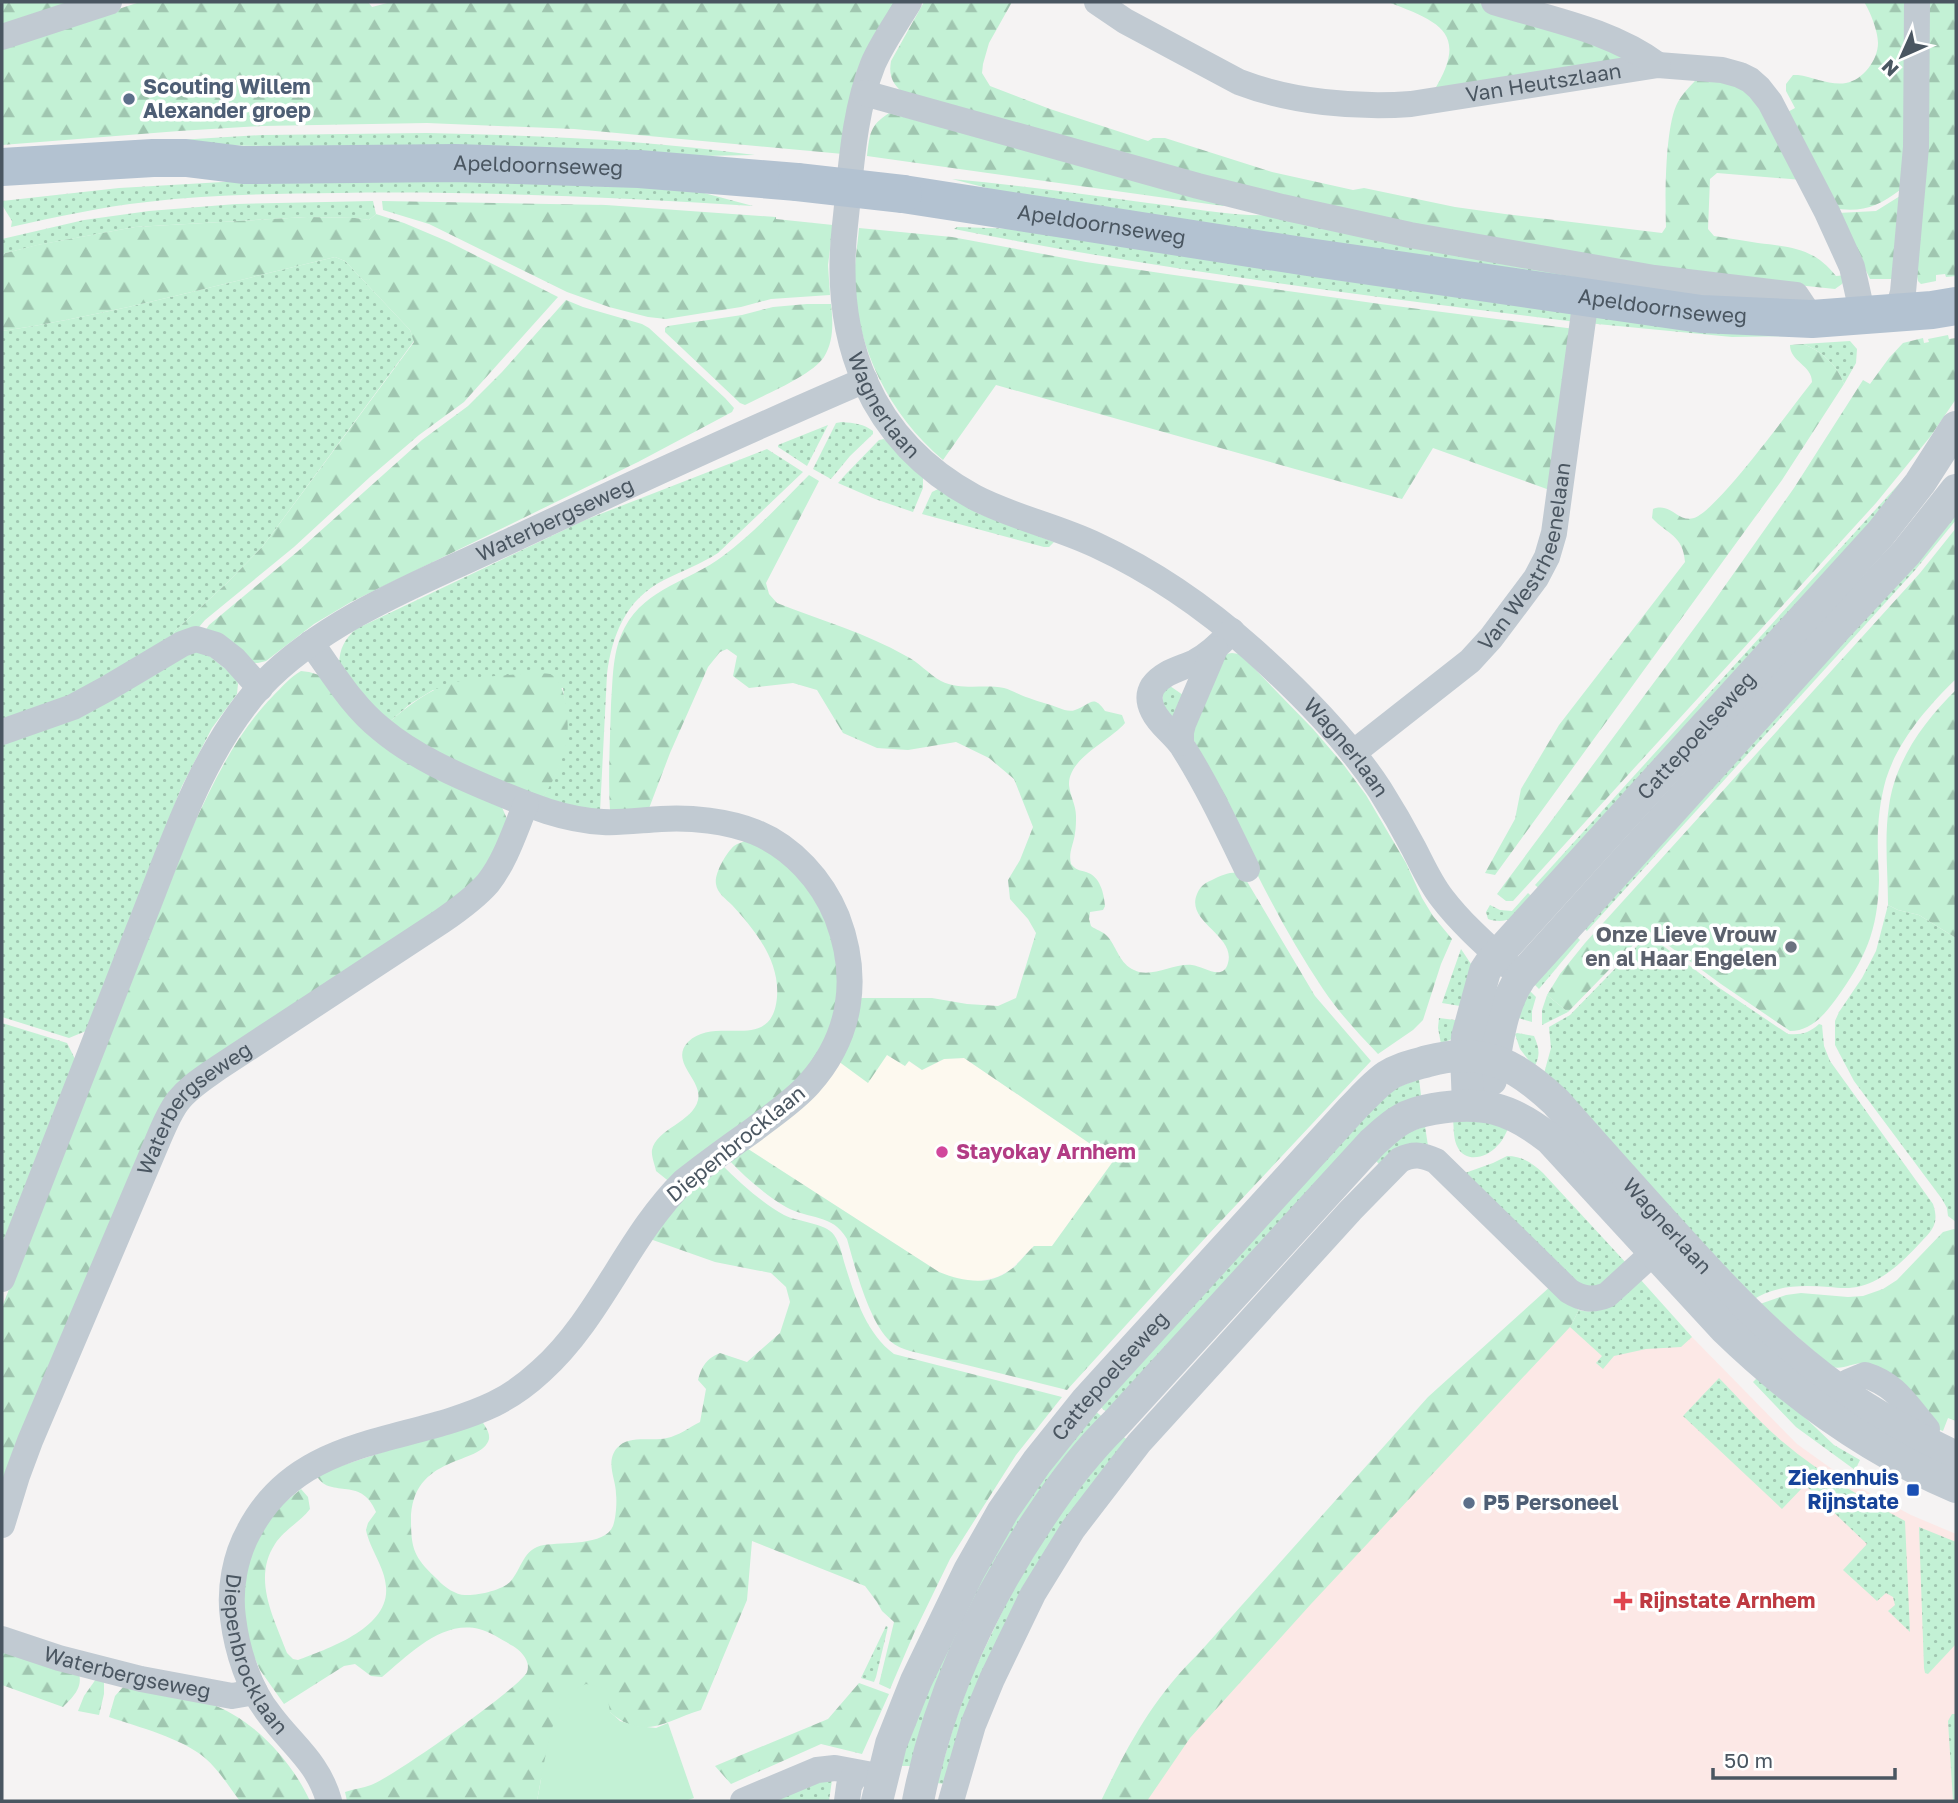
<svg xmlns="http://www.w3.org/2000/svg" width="1958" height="1803" font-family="'Golos Text',sans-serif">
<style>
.commercial{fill:#fdf9ef}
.medical{fill:#fce8e6}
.grass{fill:url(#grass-dots)}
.forest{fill:url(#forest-firs)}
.park{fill:#c3f1d5}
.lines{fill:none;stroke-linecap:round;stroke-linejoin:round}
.minor{stroke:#c1cad2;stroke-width:26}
.tertiary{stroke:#c1cad2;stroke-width:32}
.primary{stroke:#b3c2d1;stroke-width:38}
.primary-bridge{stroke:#b3c2d1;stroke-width:38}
.service-dot{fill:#5c6f8a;stroke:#fff;stroke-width:2.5}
.worship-dot{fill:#6b7280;stroke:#fff;stroke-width:2.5}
.hotel-dot{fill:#d1479c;stroke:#fff;stroke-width:2.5}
.transit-dot{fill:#1a4fb4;stroke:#fff;stroke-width:2.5}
.health-dot{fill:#e0444e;stroke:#fff;stroke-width:2.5}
.labels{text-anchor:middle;stroke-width:7;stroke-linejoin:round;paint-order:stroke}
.street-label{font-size:21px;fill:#4a5661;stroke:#fff}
.service-label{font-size:21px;font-weight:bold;fill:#4e5e75;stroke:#fff;text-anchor:start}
.worship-label{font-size:21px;font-weight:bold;fill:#5b616d;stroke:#fff;text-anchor:end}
.hotel-label{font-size:21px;font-weight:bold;fill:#b23c85;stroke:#fff;text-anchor:start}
.transit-label{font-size:21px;font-weight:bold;fill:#164399;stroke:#fff;text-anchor:end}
.health-label{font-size:21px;font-weight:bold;fill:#be3a42;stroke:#fff;text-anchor:start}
</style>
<defs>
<pattern id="grass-dots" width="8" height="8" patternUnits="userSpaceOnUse" patternTransform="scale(1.75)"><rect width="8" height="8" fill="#c3f1d5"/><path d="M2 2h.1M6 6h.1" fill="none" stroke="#a0c6b0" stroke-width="1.8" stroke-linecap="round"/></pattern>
<pattern id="forest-firs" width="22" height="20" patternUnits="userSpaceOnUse" patternTransform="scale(1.75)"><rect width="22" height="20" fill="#c3f1d5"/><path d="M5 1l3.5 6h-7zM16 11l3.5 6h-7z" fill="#a0c6b0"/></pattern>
</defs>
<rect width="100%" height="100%" fill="#f5f3f3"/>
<!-- commercial -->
<path class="commercial" d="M887,1055l18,11 3,-5 14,9 22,-11 20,-1 150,102 -62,86h-18l-24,24 -13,7 -19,4 -20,-1 -19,-8 -194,-125 93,-86z"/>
<!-- medical -->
<path class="medical" d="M1640,1284l157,160 56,40 58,31 45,19v267h-815l81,-133 359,-353h14z"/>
<!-- grass -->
<g class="grass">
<path d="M427,133c109,2 220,7 328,22l-55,1 -571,-13 133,-8z"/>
<path d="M952,179c66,6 131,15 196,24 43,5 85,14 128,12l460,86 -706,-102z"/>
<path d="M240,181l344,1 120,11 49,13c-138,-9 -276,-15 -415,-13 -63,1 -128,1 -191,9 -46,5 -91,15 -136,25l1,-6 -10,-16v-4l117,-13z"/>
<path d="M373,201l3,13 -7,6 -14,-2 -48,-1 -172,10 -97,18 -36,9v-15l82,-19 65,-9 87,-7z"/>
<path d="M957,227l65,2 556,85 -2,8c-208,-26 -416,-52 -622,-93z"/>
<path d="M335,257l10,4 65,69 4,11 -151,205 -36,37 -52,48 -7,15 -63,38 -103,42v-395c112,-17 222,-48 333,-74z"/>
<path d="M1588,315l215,21 -71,1 -145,-14z"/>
<path d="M1850,341l7,8 -1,14 -12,21c-7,-19 -22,-33 -41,-40z"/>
<path d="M842,422c12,1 22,2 31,9v3l-23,22 -19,23 -18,-10 23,-46z"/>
<path d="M828,425l-21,41 -29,-19v-2z"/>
<path d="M884,439l39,38v11l-10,24 -38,-13 -37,-16 8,-9 33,-34z"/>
<path d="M767,449l36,23 -85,81c-17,11 -36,18 -54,27 -38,19 -52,55 -57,94l-7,138 -59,-12c26,-42 29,-64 22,-112l-130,2 -23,14 -22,19 -25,-24 -24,-35c1,-16 5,-24 17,-35l229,-109z"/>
<path d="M1906,476l-23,34 -341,381 -7,-6z"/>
<path d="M938,489l39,24 77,29 -5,5h-5l-122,-33 10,-22z"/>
<path d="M1956,504v16l-40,49 -329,362 -4,-3z"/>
<path d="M199,648l37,29 2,7 -1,10 -25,34 -30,58 -96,245 -17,7 -67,-21v-279z"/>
<path d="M1170,686l13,9 -9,22 -12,-3 1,-27z"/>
<path d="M1528,893l9,8c-16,12 -28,25 -49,18l-2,-7 4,-7 10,5 12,1z"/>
<path d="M1888,905l10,5 21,5 37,23v284l-8,-6 -1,-8 -5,-9 -88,-118 -19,-36v-24l4,-9 23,-34 14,-27z"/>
<path d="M1576,936l4,4 -41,49 -6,-6z"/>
<path d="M1650,936l68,51 70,47c14,1 21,-1 31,-10l3,1 2,21 6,15 103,143c6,18 1,25 -12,38 -17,18 -35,37 -60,44 -10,3 -22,2 -32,1 -29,-2 -54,-2 -78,14l-208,-224 8,-29 -2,-21 21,-12 71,-73z"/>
<path d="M1461,949l12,18 -7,40 -24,-4z"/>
<path d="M1528,989l8,8 -4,14v11l-17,-5z"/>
<path d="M1547,995l21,17 -26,13v-15z"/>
<path d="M1439,1018l24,3 -9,17 -13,6 -3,-16z"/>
<path d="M2,1023l65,20 8,16 -73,189z"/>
<path d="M1517,1033l17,3c5,12 7,19 0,31l-14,-18 -5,-15z"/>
<path d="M1419,1079l2,16 -1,2 -311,317 -11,-9 290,-314z"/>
<path d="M1453,1119h17l39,7c-3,7 -6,15 -12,20 -10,12 -31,17 -39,2 -5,-8 -4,-20 -5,-29z"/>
<path d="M1425,1126l3,20 -48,19 -6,-6 29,-24z"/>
<path d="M1507,1156c15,0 25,7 36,17l84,91 -23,22 -20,3 -119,-116 28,-10z"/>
<path d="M1640,1279l52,58 -11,10 -35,2 -32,7 -11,13 -7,-6 6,-7 -32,-29 9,-17c26,7 43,-15 61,-31z"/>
<path d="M1760,1375l74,70 26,15 -5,10 -59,-43 -43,-45z"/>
<path d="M1719,1378c21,21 41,45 64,64 38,32 79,56 122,79l5,111 -22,-21 7,-6 -2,-8 -7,-4 -9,8 -34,-31 24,-26 -62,-59 -23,24 -99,-93z"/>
<path d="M1094,1410l11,9 -192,347h-11l-4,-4 59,-143 75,-130z"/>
<path d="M1121,1435l8,6 -185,343 -7,-1 18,-61 17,-47 41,-86 46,-74z"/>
<path d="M1919,1527l37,15v102l-28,30 -3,-1 -1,-5z"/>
<path d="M886,1626l2,1 -12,50 -2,5 -13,-4z"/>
<path d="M1952,1714h4v87h-3l-5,-80z"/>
<path d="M832,1780l-3,21h-61l48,-20z"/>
</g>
<!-- forest -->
<g class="forest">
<path d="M2,2h76l-76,25z"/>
<path d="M140,2h228l4,5 19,-5h503l-51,152 -269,-25 -147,-6 -165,3 -83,5 -177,14v-98z"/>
<path d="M924,2h88l-23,41 -6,21 -1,9 8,13 60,23 98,32 5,-3h12l107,34 81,18 11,-2 91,19 50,7 157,19 4,-6c-1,-30 -1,-95 10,-121 5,-12 16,-21 24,-31l44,8 59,97 -86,-7 -7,6 -2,50 6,7c15,2 30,5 44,7 33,4 56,5 78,33l11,-1 -5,9 -7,5 -179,-19 -350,-66 -400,-108c-12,-11 -18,-18 -15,-35z"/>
<path d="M1388,2h87l62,18 93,39 -197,33c37,-59 7,-70 -45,-90z"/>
<path d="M1864,2h42l-2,144 -4,44c-22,17 -39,23 -68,18l-48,-94 11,-6 -9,-17v-7l7,-9h5c15,2 33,11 48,8 17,-3 32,-23 32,-40 0,-12 -8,-32 -14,-41z"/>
<path d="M1929,2h27v274l-10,1 -1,-3 -9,1v6l-15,3 -3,-3 -1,-6z"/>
<path d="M889,113l337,91 -3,2 -356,-50c3,-22 2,-30 22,-43z"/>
<path d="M1900,196l-8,83h-22l-32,-66 38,-2z"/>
<path d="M382,201l224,4 170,12v2l57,6 -5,40 2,30 -59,4 -30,8 -75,12 -18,-2 -39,-10 -42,-15 -138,-68 -46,-14z"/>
<path d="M376,214l28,9 45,19 109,55 -94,105 -45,33 -49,42 -76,70 -89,73 -12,14 -25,12 7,-15 52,-48 36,-37 151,-204 -4,-12 -65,-69 -10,-4c-111,26 -221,57 -333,74v-77l35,-9 98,-18 172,-10 48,1 14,2z"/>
<path d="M859,228l93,9 134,25 81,12 213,30 195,25 -20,163 -122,-44 -31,51 -406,-114 -53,75c-56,-47 -92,-121 -88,-194 1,-13 3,-26 4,-38z"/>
<path d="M566,300l17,7 59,17 7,4 76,70 9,10 -2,4 -94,50 -287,140 -37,22 -48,37 -8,2h-6l-49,-29 6,-9 88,-73 125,-112 46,-34 34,-34z"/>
<path d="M807,304h24c2,18 3,37 -7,53 -13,19 -58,37 -79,48l-5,-2 -75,-71v-4l3,-2 74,-11 31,-8z"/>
<path d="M1948,335l1,4 7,-1v61l-26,38 -54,66 -363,398h-7l-9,-7 213,-287 84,-119 69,-108 7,4 19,-26 14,-15 20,-5 1,5 5,-1 -1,-3z"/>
<path d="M1803,344c19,7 34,21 41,40l-62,96 -287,395 -10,-2 30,-54 6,-30 38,-64 126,-163c-2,-27 -17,-27 -33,-44l1,-9c18,-7 25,14 41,9 23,-7 98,-111 118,-136 0,-17 -22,-20 -22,-37z"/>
<path d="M809,475l10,6 -53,102 3,11 8,9c43,17 89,30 129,53 13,6 22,18 35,25 20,10 43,3 63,7 8,2 17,8 25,10 10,4 20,6 30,10 5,2 11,4 16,2 15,-5 18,-17 30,1l17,4 3,8c-15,18 -57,35 -56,62 1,11 7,20 7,31 0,6 0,11 -1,17 -1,11 -7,19 -4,31 5,6 8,6 15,8 14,4 18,21 19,34l-2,4 -13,2 -1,7 2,7c5,4 12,5 17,11 9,11 12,27 26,33 17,9 39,-7 58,-5 11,1 31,17 36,-2 8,-28 -43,-41 -31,-69 3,-7 7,-11 15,-14 10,-5 19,-9 30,-7l73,123 56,65 -164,175 -140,154 -157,-39c-7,-2 -14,-5 -20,-10 -21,-19 -35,-74 -43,-102 -15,-26 -38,-19 -61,-32 -22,-13 -41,-30 -58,-48l17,-12 194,125c23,9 49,15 71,-2 9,-6 16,-17 24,-24h18l62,-86 -150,-102 -20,1 -22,11 -13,-9 -4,5 -18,-11 -19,28 -30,-22 21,-63h73l35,6 31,2 18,-8 20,-65 -8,-14 -18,-20 -2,-19 12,-20 13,-33 -19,-48 -25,-21 -33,-16 -48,8 -31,-2 -34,-15 -26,-43 -24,-7 -44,5 -16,-12 4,-20 -10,-7 -7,3 -12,15 -38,86 -22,58 -38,1c-2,-36 0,-71 1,-107 2,-25 1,-55 14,-78 21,-39 65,-46 98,-71 31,-23 58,-53 86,-81z"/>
<path d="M1956,528v151c-29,28 -58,62 -70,100 -7,25 -9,49 -8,75 0,9 1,18 1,26 -1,51 -14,79 -43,119 -12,16 -25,32 -46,32l-69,-47 -71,-52 -12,8 -70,72 -21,-17 13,-21 25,-31 335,-370z"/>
<path d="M1232,653l7,1 11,10 63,65 30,35 23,31 40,68 16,35 11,18 19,23 -11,25 -18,56 -10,10 -35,24c-19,-20 -39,-41 -55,-65 -54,-80 -92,-170 -133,-257l36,-78z"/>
<path d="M301,671l8,1 10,3 181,128 8,18 -26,58 -280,193 -200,431v-196l189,-477c23,-48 44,-95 82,-134 9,-9 17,-19 28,-25z"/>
<path d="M533,673c5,1 12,0 17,1 18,7 20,55 16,71 -5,20 -13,38 -25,55l-74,-31 -79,-46c20,-17 40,-33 64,-40 22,-6 58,-8 81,-10z"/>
<path d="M1956,690v248l-37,-23 -21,-5 -10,-5c0,-33 -4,-66 1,-99 6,-45 35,-85 67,-116z"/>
<path d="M748,840l27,14 35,35 24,50 6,69 -29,61 -140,114 -15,-12c-1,-6 -5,-15 -4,-21 4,-21 41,-28 46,-50 5,-20 -29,-38 -10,-58 28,-28 84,13 89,-45 3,-36 -22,-67 -45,-92 -6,-6 -15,-12 -16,-21 -2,-10 10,-31 18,-38 4,-3 9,-4 14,-6z"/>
<path d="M721,1164c19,19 40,38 63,51 14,7 42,8 50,20 6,8 8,20 11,30 10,32 21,68 49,89l168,43 -46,58 -66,104 -35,72 -25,58 -11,-5 15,-62 -12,-11 -5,-9 -12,-16 -113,-45 -5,59 -46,110c-34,10 -58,32 -91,2l-69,67 -4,22h-190l-2,-9c9,-3 18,-4 26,-7 20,-7 150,-98 156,-113 4,-11 -6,-21 -14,-26 -11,-6 -22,-14 -34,-17 -38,-9 -70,26 -97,48l-11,-1 -16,-12 -11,2 -60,38 -24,-34 -8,-18 -6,-20 -3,-39 8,-41 16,-35 34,-28 7,8 2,12c-10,13 -26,21 -35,35 -23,35 -1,74 12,109l6,6 5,1c29,-11 92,-32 88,-73 -1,-20 -16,-37 -20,-57l2,-7 8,-11c-15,-38 -48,-11 -60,-38l165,-54c4,6 9,12 8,19 -7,27 -78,14 -78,82 0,31 5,38 27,59 6,7 18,15 27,15 12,1 37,-5 45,-13 12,-13 13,-34 34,-37 18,-3 61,1 69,-19 3,-8 4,-24 3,-32 0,-15 -11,-32 1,-46 12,-14 34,-6 50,-10 11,-2 23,-11 33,-16l6,-33 -8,-9c4,-14 8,-21 22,-27l27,9 33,-29 10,-31 -4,-15 -15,-14 -56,-11 -65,-23 19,-27z"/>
<path d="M1954,1229l2,1v191l-8,-3 -5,13 -6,-2 -74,-66c-10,0 -21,7 -31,4l-72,-63 26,-9 15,-2 47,4 15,-1 20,-7 14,-9 46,-48z"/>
<path d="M1552,1285l19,20 8,5 -9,17 -259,277 -121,134 -43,63h-46c27,-56 52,-103 98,-148l229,-256z"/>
<path d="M2,1650l77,24c4,14 -7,24 -16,33l-61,-22z"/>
<path d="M96,1679l8,1v14l-5,21 -21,-4 6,-15z"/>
<path d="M859,1683l30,11 -27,60 -41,-10 -90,40 -16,-18 113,-47z"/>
<path d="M124,1686c28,5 58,8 84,17 45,15 83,57 102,98h-70c-11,-14 -21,-31 -35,-43 -23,-20 -67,-31 -96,-41l6,-21z"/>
</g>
<!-- park -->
<path class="park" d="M586,1684l20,4 4,24 10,9 17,5 19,2 12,-5 26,75 -9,3h-148c5,-25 13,-81 27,-101 5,-8 13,-12 22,-16z"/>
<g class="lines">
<!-- minor -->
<g class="minor">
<path id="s1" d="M909,2c-12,20 -27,41 -36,62 -20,50 -22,108 -28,161 -13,114 24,215 129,272 38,20 82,29 122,48 56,26 110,63 157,105 47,42 93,88 127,140 12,19 23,38 33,57 9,17 17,36 29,51 22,29 52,54 79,79"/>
<path id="s2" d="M1097,2l28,19 114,61c52,20 117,26 172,22l247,-39 64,5 18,5 10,5 9,8 11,14 57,110 25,55 11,49"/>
<path d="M1494,2c55,17 117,28 164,63"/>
<path d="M2,37l107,-35"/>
<path d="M864,93l334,93 84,21 128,28 244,43 142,17 16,24"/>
<path d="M1897,313l6,-21 13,-145 1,-145"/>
<path d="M1232,631c-11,12 -22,23 -37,31 -15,7 -32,10 -42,24 -5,8 -4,17 0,25 7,15 23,24 31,38 24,38 43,79 63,120"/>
<path id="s3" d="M311,643c22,30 41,63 70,86 32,27 73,45 111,61 36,15 71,30 111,32 19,1 39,-2 58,-3 30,-2 66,2 94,13 37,15 67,48 82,85 23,60 15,119 -28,167 -16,18 -38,32 -57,47 -23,16 -46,33 -68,50 -57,56 -83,136 -143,190 -14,13 -29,24 -47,33 -86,41 -195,30 -245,127 -14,25 -20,58 -16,87 4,33 16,71 37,97 23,31 48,47 59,86"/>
<path d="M2,732l71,-25 35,-19 74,-44 14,-5 20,6 18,14 26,29"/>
<path d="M1181,743v-11l2,-8 32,-75"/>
<path id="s4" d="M1353,753l117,-92 21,-23 45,-60 11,-21 7,-24 32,-235"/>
<path id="s5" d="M2,1279c45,-117 90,-233 136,-348 34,-84 61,-175 122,-244 63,-68 169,-108 252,-147 117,-55 234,-109 353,-160"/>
<path d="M1828,1408l20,-26 17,-7c32,10 41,30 62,54"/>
<path id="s6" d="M2,1525l15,-49 13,-35 125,-294c7,-16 13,-33 23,-46 11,-14 26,-23 40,-33l224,-147c16,-11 33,-23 46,-38 18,-23 27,-53 38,-79"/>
<path id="s7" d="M2,1639l57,19 82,21 91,17 23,-4"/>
<path d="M743,1801l74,-31 18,-2 48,9"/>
<path d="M847,1801l2,-15 7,-13"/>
<path d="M951,1801l22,-76 19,-46 41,-85 40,-65 66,-86 212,-233 49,-50c14,-7 23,-5 36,1l133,130c13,8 23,10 38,4l47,-43"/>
</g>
<!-- tertiary -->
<g class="tertiary">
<path d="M1491,1080c6,-34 10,-75 30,-103l316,-350 69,-74 50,-63"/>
<path id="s8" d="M1468,1105l-2,-50 1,-18 18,-66 6,-9 390,-429 39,-50 36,-56"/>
<path id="s9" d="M877,1801l14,-57 25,-63 53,-110 34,-60 34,-49 49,-61 265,-291c11,-11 23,-25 36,-34 12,-8 27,-11 41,-15 55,-15 89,4 128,41 35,40 71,80 107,120 55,61 110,121 177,169 37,26 76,47 116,66"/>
<path d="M918,1801c20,-101 64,-197 121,-282 23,-35 47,-67 77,-96l256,-280c10,-9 19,-18 30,-24 10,-6 20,-8 31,-10 49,-9 78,-1 117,30l174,189c68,66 144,122 232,159"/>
</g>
<!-- primary -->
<g class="primary">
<path id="s10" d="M2,167l151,-9h33l57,7 212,-2 184,6 158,13"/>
<path id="s11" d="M903,194l405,63 393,57 111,5 120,-9 24,-4"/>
</g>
<!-- primary-bridge -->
<path class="primary-bridge" d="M797,182l106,12"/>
</g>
<!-- markers -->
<g class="service-dot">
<circle cx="129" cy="99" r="7"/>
<circle cx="1469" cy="1503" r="7"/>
</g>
<circle class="worship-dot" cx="1791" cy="947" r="7"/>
<circle class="hotel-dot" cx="942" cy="1152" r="7"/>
<rect class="transit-dot" x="1906" y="1483" width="14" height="14" rx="3.5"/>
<path class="health-dot" d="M1619.5 1590.5h7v7h7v7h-7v7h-7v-7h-7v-7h7z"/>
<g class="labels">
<!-- street labels -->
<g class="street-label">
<text dy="7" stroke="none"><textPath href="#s2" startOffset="472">Van Heutszlaan</textPath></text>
<text dy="7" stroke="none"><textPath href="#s10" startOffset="537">Apeldoornseweg</textPath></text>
<text dy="7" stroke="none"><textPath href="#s11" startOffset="201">Apeldoornseweg</textPath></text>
<text dy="7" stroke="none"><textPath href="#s11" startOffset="768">Apeldoornseweg</textPath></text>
<text dy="7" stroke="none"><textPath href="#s1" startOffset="425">Wagnerlaan</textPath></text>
<text dy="7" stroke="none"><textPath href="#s5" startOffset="989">Waterbergseweg</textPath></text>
<text dy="7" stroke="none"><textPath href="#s4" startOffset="271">Van Westrheenelaan</textPath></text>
<text dy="7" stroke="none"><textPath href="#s8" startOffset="453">Cattepoelseweg</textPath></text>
<text dy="7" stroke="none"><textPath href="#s1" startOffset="1013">Wagnerlaan</textPath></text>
<text dy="7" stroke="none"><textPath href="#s6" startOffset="464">Waterbergseweg</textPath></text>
<text transform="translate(736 1144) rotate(-39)" y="7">Diepenbrocklaan</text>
<text dy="7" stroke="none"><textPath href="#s9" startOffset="1251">Wagnerlaan</textPath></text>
<text dy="7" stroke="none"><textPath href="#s9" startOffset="490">Cattepoelseweg</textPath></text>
<text dy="7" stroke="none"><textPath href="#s3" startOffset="1678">Diepenbrocklaan</textPath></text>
<text dy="7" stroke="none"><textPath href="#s7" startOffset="130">Waterbergseweg</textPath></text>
</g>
<!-- service labels -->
<g class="service-label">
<text x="143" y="94">Scouting Willem<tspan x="143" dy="24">Alexander groep</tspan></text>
<text x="1483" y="1510">P5 Personeel</text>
</g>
<!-- worship labels -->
<g class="worship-label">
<text x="1777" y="942">Onze Lieve Vrouw<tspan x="1777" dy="24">en al Haar Engelen</tspan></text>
</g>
<!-- hotel labels -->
<g class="hotel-label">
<text x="956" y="1159">Stayokay Arnhem</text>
</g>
<!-- transit labels -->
<g class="transit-label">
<text x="1899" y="1485">Ziekenhuis<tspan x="1899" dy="24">Rijnstate</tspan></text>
</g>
<!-- health labels -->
<g class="health-label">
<text x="1639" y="1608">Rijnstate Arnhem</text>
</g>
</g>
<!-- border -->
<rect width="1958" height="1803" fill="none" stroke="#4a5661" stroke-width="7"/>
<!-- north arrow -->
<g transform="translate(1902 56) rotate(225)" stroke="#ffffff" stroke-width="5" paint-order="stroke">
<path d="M0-5L12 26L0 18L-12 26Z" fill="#4a5661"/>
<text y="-10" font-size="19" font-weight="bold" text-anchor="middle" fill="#4a5661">N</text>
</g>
<!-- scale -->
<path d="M1713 1768v10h182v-10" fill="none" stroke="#4a5661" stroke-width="3.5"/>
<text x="1724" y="1768" font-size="21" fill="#4a5661" stroke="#ffffff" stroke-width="5" paint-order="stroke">50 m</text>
</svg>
